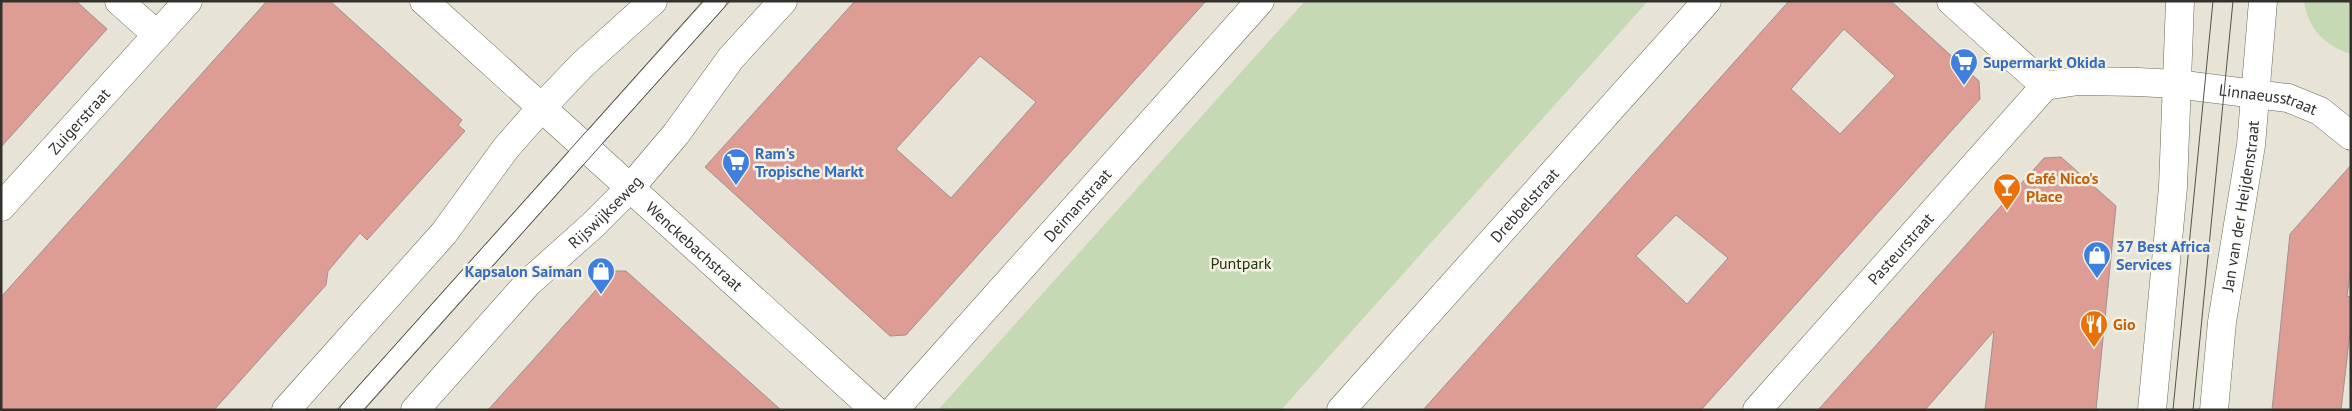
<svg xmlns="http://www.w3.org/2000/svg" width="2352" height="411" font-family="'PT Sans',sans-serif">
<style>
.green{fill:#c5dab4}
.building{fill:#dd9c94;stroke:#a09290;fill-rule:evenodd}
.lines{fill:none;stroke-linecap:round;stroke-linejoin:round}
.service-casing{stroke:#6a675c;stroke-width:20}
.minor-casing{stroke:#6a675c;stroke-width:29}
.tertiary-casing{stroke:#6a675c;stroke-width:29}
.secondary-casing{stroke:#6a675c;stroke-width:29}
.service{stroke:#fff;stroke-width:19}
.minor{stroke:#fff;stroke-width:28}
.tertiary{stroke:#fff;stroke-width:28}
.secondary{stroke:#fff;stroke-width:28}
.tram{stroke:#54534c;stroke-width:1}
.labels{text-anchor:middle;stroke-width:5;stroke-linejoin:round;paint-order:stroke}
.shop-label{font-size:16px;font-weight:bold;fill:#366cbe;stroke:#f4f1e4;text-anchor:start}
.street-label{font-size:16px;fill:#32312c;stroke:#f4f1e4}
.food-label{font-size:16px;font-weight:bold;fill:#c56008;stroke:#f4f1e4;text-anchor:start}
.park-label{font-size:16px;fill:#22350e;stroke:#f4f1e4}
</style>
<rect width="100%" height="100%" fill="#e7e4d7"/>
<!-- green -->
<g class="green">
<path d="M1305,1h343l-367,409h-343z"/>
<path d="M2304,1h47v53c-26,-8 -43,-25 -47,-53z"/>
</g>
<!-- building -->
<g class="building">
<path d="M1,1h75l31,28 -106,118z"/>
<path d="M267,1h63l132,119 -4,5 7,6 -98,109 -7,-7 -32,38 -2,14 -112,125h-213v-113z"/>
<path d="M855,1h351l-300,334 -16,1 -185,-169zM980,56l56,46 -85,96 -55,-49z"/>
<path d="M1789,1h102l88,80 1,18 -279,311h-278zM1844,29l51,47 -55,58 -49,-45zM1676,215l52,43 -41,46 -51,-48z"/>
<path d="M2061,157l55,49 -20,204h-111l9,-79 -69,79h-107l226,-252z"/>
<path d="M2351,165v102l-4,29 4,1v27l-10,86h-69l18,-176z"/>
<path d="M613,271h13l155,139h-293z"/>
</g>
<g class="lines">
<!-- service casing -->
<g class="service-casing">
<path id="service" d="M350,410l367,-409"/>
</g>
<!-- minor casing -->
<g class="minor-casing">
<g id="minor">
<path d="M119,1l38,34 31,-34"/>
<path id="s1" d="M424,1l451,409"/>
<path d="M1951,1l94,85"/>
<path id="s2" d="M2045,86l33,-5 60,1 38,2 112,14 32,13 31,25"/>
<path id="s3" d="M1,207l156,-172"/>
<path id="s4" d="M894,410l366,-409"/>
<path id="s5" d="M1341,410l366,-409"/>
<path id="s6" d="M1757,410l288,-324"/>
</g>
</g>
<!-- tertiary casing -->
<g class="tertiary-casing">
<g id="tertiary">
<path d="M2152,410l21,-223 7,-186"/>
<path id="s7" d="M2214,410l8,-88 29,-177 12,-144"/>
</g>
</g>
<!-- secondary casing -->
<g class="secondary-casing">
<g id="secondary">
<path d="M286,410l158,-177 62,-85 36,-41 40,-42 71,-64"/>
<path id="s8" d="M415,410l113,-127 65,-58 38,-38 45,-53 55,-76 52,-57"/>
</g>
</g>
<!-- service -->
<use href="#service" class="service"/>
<!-- minor -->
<use href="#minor" class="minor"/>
<!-- tertiary -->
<use href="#tertiary" class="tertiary"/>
<!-- secondary -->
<use href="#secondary" class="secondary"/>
<!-- tram -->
<g class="tram">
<path d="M337,410l366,-409"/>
<path d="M364,410l366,-409"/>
<path d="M2173,410l40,-409"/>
<path d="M2193,410l40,-409"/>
</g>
</g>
<!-- icons -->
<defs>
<g id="supermarket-pin" transform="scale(1.4375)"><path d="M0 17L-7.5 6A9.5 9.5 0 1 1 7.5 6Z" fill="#3f7fe0" stroke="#f4f1e4"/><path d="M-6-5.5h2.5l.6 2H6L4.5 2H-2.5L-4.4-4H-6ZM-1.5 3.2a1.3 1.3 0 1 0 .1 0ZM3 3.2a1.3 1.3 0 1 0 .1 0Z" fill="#fff"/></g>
<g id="bar-pin" transform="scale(1.4375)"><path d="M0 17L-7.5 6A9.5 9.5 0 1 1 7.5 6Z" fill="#e8710a" stroke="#f4f1e4"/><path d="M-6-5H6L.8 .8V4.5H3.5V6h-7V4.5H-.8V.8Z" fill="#fff"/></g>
<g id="shop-pin" transform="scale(1.4375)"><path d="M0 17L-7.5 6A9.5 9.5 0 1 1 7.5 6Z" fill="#3f7fe0" stroke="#f4f1e4"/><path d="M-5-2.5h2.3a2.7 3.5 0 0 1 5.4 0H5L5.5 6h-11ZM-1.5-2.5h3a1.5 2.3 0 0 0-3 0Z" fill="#fff"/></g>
<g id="restaurant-pin" transform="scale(1.4375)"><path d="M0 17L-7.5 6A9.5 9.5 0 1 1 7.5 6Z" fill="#e8710a" stroke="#f4f1e4"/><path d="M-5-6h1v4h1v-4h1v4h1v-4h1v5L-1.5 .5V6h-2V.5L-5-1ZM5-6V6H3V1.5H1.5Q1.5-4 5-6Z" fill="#fff"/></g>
</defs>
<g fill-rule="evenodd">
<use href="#supermarket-pin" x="1964" y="62"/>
<use href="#supermarket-pin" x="736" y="162"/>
<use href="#bar-pin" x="2007" y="187"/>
<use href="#shop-pin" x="2097" y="255"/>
<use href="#shop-pin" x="601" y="271"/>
<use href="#restaurant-pin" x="2094" y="324"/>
</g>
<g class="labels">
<!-- shop labels -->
<g class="shop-label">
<text x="1983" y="68">Supermarkt Okida</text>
<text x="755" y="159">Ram's<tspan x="755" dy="18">Tropische Markt</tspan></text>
<text x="2116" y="252">37 Best Africa<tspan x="2116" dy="18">Services</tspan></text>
<text x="582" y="277" text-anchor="end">Kapsalon Saiman</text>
</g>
<!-- street labels -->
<g class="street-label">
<text dy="6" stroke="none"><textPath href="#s2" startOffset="225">Linnaeusstraat</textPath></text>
<text dy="6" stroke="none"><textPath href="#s3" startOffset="116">Zuigerstraat</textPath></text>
<text dy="6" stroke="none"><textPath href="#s4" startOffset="275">Deimanstraat</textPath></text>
<text dy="6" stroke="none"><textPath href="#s5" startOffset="275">Drebbelstraat</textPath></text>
<text dy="6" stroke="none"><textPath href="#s7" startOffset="206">Jan van der Heijdenstraat</textPath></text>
<text dy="6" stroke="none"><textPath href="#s8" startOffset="275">Rijswijkseweg</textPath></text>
<text dy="6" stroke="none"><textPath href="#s1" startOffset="365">Wenckebachstraat</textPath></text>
<text dy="6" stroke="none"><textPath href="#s6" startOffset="216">Pasteurstraat</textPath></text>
</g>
<!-- food labels -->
<g class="food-label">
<text x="2026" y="184">Café Nico's<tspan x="2026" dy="18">Place</tspan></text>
<text x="2113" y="330">Gio</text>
</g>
<!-- park labels -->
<g class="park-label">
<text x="1241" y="269">Puntpark</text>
</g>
</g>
<!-- border -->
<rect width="2352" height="411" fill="none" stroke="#32312c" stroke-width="5"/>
</svg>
